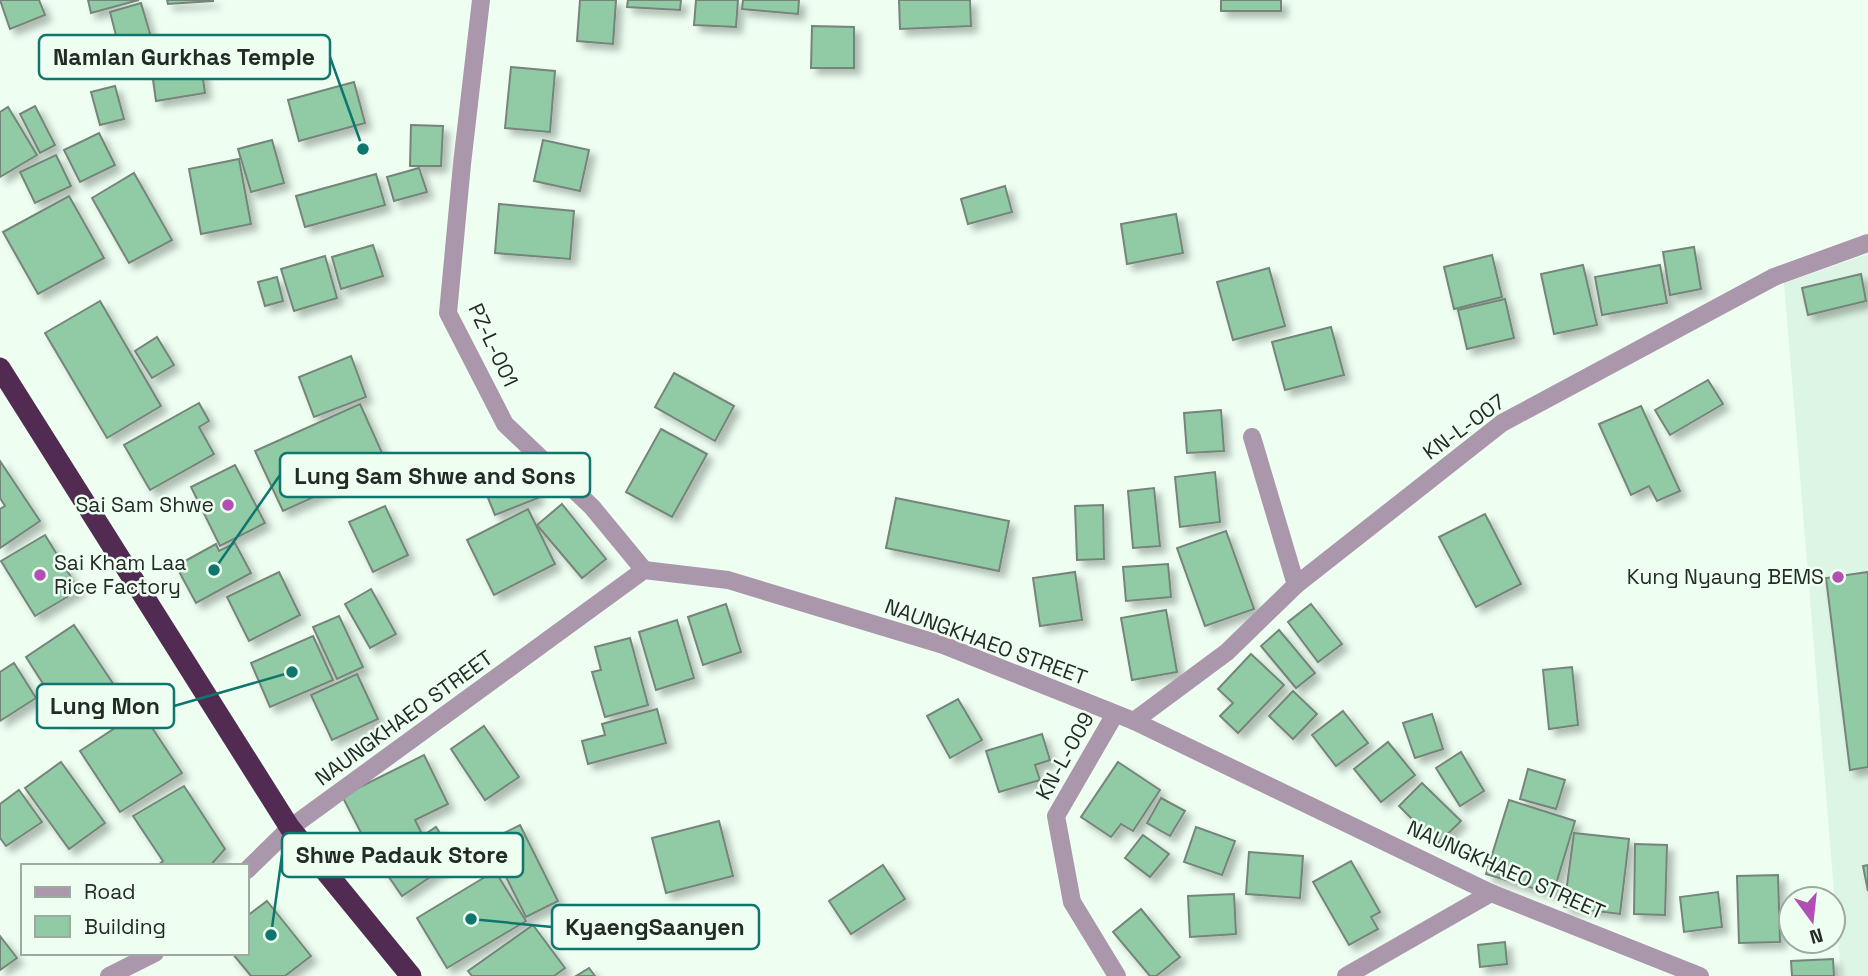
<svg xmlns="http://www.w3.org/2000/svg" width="1868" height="976" font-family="'Space Grotesk',sans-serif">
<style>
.built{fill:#ddf5e4}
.building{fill:#91cba5;stroke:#76857a;stroke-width:2;filter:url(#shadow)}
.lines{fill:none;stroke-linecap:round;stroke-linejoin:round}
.minor{stroke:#ab97ab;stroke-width:18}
.highway{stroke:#512b52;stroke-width:21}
.poi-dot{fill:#b24fb5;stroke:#eefff2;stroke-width:2.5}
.labels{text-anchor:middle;stroke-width:5;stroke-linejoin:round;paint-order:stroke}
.street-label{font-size:21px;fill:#242a26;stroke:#eefff2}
.poi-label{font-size:21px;fill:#242a26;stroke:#eefff2;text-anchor:end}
.leader{fill:none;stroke:#0f766e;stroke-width:2.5}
.callout-dot{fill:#0f766e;stroke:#eefff2;stroke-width:2.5}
.callout{fill:#eefff2;stroke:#0f766e;stroke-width:2.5}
.callout-label{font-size:23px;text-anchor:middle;font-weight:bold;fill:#242a26}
</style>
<defs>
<filter id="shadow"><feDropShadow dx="6" dy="6" stdDeviation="3.5" flood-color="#0004"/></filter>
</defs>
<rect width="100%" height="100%" fill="#eefff2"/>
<!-- built -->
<path class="built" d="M1868,254v722h-27l-57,-693z"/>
<!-- building -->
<g class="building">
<path d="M0,0h39l6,15 -35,14z"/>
<path d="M88,0h51l-48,13z"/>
<path d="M167,0h46v1l-45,3z"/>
<path d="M580,0h36l-3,44 -36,-3z"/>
<path d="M628,0h53l-1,10 -53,-3z"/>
<path d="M696,0h42l-2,27 -42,-2z"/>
<path d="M743,0h56l-1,14 -56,-5z"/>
<path d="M899,0h71l1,26 -71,3z"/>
<rect x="1221" y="0" width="60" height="11"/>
<path d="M141,3l10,34 -32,10 -9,-35z"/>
<path d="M812,26l42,1v41h-43z"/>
<path d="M199,51l6,42 -49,8 -6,-43z"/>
<path d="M511,67l44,4 -5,61 -45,-4z"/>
<path d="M354,82l11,41 -66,18 -11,-41z"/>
<path d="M115,86l9,33 -24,6 -9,-33z"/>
<path d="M35,106l20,39 -15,8 -20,-39z"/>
<path d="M8,107l29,48 -37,22v-65z"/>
<path d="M411,125l32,1 -2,40h-31z"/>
<path d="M99,133l16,32 -35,17 -16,-32z"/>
<path d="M272,140l12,43 -33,9 -13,-43z"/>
<path d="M543,140l46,10 -9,41 -46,-10z"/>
<path d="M56,155l15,31 -36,17 -15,-31z"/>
<path d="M239,159l12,65 -50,10 -12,-65z"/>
<path d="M419,168l8,24 -33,9 -7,-24z"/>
<path d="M134,173l38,67 -43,23 -37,-65z"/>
<path d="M376,174l9,31 -80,22 -9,-31z"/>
<path d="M1005,186l7,26 -44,12 -7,-25z"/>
<path d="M69,196l35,62 -66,36 -35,-62z"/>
<path d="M499,204l75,7 -4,48 -75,-6z"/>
<path d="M1176,214l7,39 -56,11 -6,-40z"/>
<path d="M373,245l10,31 -42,13 -9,-32z"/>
<path d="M1694,247l7,42 -31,6 -7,-43z"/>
<path d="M1492,255l10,42 -48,12 -10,-42z"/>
<path d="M325,256l12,42 -43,13 -13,-42z"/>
<path d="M1583,265l14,60 -43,9 -13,-60z"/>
<path d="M1660,265l7,38 -65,12 -7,-38z"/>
<path d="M1269,268l16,58 -52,14 -16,-58z"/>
<path d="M1861,274l5,27 -58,14 -6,-27z"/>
<path d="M277,277l6,24 -18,5 -7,-24z"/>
<path d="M1505,299l9,39 -47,11 -9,-39z"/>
<path d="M100,301l61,105 -54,32 -62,-105z"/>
<path d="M1331,327l13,48 -59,15 -13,-48z"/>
<path d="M157,337l17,28 -22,13 -17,-27z"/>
<path d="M351,356l15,41 -52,20 -15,-40z"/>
<path d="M674,373l60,33 -19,35 -60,-34z"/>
<path d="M1708,380l15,24 -53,31 -15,-25z"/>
<path d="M199,403l10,18 -10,6 15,27 -64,36 -26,-45z"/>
<path d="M360,404l27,60 -104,47 -28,-60z"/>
<path d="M1641,406l39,85 -23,10 -8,-15 -18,9 -32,-71z"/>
<path d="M1221,410l3,41 -37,2 -3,-40z"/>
<path d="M661,429l46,25 -35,63 -46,-25z"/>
<path d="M521,454l17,44 -43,17 -18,-44z"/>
<path d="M0,461l40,60 -40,27v-39l5,-3 -5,-8z"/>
<path d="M235,465l30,58 -45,23 -29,-59z"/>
<path d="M1215,472l5,50 -40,5 -5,-50z"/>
<path d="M1154,488l6,58 -27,2 -5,-57z"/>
<path d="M896,498l113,23 -10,50 -113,-23z"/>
<path d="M562,504l44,55 -24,19 -45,-53z"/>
<path d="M1103,505l1,54 -27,1 -2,-54z"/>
<path d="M385,506l23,49 -35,17 -24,-50z"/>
<path d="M528,509l27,55 -61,31 -27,-55z"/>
<path d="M1485,514l36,70 -45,23 -37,-70z"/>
<path d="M1226,531l28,78 -49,17 -28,-78z"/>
<path d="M45,535l34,55 -44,26 -34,-55z"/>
<path d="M235,543l16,30 -55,30 -20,-37 40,-22 3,7z"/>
<path d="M1168,564l3,33 -45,4 -3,-34z"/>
<path d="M279,572l21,43 -51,26 -22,-44z"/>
<path d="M1075,572l7,48 -42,6 -7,-48z"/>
<path d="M1868,572v195l-18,3 -24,-192z"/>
<path d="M371,589l25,45 -26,14 -25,-44z"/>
<path d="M726,604l15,48 -38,13 -15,-48z"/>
<path d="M1311,604l31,40 -24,18 -30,-40z"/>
<path d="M1166,610l11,62 -45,8 -11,-62z"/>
<path d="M339,616l24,51 -26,12 -24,-52z"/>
<path d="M677,620l17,58 -38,12 -17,-58z"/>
<path d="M74,625l42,63 -49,33 -41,-64z"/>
<path d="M1279,630l36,43 -19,15 -35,-42z"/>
<path d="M313,636l20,44 -63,27 -19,-44z"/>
<path d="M630,638l18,67 -43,12 -13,-45 9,-2 -6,-23z"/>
<path d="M1251,654l33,31 -46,48 -18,-17 13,-13 -15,-14z"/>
<path d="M14,663l22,35 -36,23v-49z"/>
<path d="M1572,667l6,58 -29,4 -6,-59z"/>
<path d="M357,674l21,45 -46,21 -21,-45z"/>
<path d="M1293,691l24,23 -24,25 -24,-23z"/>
<path d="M958,699l24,41 -32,18 -23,-42z"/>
<path d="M657,709l9,34 -78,21 -6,-23 23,-6 -3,-11z"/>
<path d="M141,711l41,62 -62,39 -40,-61z"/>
<path d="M1343,711l25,32 -32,23 -24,-31z"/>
<path d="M1432,714l11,35 -28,9 -12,-35z"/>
<path d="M484,726l35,51 -34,23 -34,-51z"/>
<path d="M1042,734l8,26 -15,5 5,15 -41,12 -13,-41z"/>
<path d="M1388,742l27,33 -34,27 -27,-33z"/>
<path d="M1461,752l23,39 -24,15 -24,-38z"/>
<path d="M424,755l24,49 -33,16 6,12 -48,24 -31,-60z"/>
<path d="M61,762l44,61 -36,26 -44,-61z"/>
<path d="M1118,762l42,28 -27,41 -12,-7 -10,13 -30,-20z"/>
<path d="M1528,769l37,11 -9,29 -36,-10z"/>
<path d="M1422,783l39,38 -24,23 -38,-38z"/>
<path d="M184,786l41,63 -15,17h-53l6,-5 -30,-45z"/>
<path d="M19,790l23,32 -36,24 -6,-8v-34z"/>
<path d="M1161,798l24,13 -15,25 -23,-13z"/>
<path d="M1509,800l66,21 -22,73 -67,-20z"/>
<path d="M719,821l14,55 -67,17 -14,-55z"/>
<path d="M520,825l38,76 -32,16 -38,-76z"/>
<path d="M436,827l21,32 -55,37 -22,-32z"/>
<path d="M1196,827l39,14 -13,34 -38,-13z"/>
<path d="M1574,833l55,6 -9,75 -56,-7z"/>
<path d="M1143,835l26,19 -19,23 -25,-19z"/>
<path d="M1635,844l32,1 -2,70 -31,-1z"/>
<path d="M1249,852l54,4 -3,42 -54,-4z"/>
<path d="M1351,861l29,51 -9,5 7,12 -29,16 -36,-63z"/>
<path d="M883,865l22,34 -54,35 -22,-33z"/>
<path d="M1868,865v26l-5,-25z"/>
<path d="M495,871l31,50 -79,47 -30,-50z"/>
<path d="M1778,875l2,67 -41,1 -2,-67z"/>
<path d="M1718,892l4,35 -38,5 -4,-35z"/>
<path d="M1234,894l2,40 -46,3 -2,-41z"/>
<path d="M267,901l44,55 -26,20h-34l-19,-23h15v-37z"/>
<path d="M1141,909l39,48 -24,19h-6l-37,-44z"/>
<path d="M533,925l32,43 -11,8h-82l-4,-5z"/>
<path d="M0,936l17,22 -17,12z"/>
<path d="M1505,942l2,22 -27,3 -2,-22z"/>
<path d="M1833,959l1,17h-42l-1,-15z"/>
<path d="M589,968l6,8h-19z"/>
</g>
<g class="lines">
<!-- minor -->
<g class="minor">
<path d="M481,0l-19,164 -14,149 57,111 87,83 52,63"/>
<path d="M1252,437l44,148"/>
<path d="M1115,714l-59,102 16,86 45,74"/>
<path d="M1134,721l93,-69 69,-67 206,-162 272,-146 94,-34"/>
<path d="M247,870l43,-42 354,-258 84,10 215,65 191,76 357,172 209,83"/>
<path d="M109,976l46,-23"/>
<path d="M1346,976l145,-83"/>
</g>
<!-- highway -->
<path class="highway" d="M0,368l290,460 121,148"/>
</g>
<!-- markers -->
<g class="poi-dot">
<circle cx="228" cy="505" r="7"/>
<circle cx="40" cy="575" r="7"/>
<circle cx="1838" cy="577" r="7"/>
</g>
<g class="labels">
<!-- street labels -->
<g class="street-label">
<text transform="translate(493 345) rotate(65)" y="7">PZ-L-001</text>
<text transform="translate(1464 427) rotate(-36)" y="7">KN-L-007</text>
<text transform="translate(986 642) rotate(20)" y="7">NAUNGKHAEO STREET</text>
<text transform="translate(404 718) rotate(-36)" y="7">NAUNGKHAEO STREET</text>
<text transform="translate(1065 756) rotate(-61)" y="7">KN-L-009</text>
<text transform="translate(1506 870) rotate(24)" y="7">NAUNGKHAEO STREET</text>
</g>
<!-- poi labels -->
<g class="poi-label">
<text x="214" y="512">Sai Sam Shwe</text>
<text x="54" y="570" text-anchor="start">Sai Kham Laa<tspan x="54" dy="24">Rice Factory</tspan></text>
<text x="1824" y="584">Kung Nyaung BEMS</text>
</g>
</g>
<!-- callouts -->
<path class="leader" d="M363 149L330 57M214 570L280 475M292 672L174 706M271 935L282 855M471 919L552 927"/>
<g class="callout-dot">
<circle cx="363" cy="149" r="7"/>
<circle cx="214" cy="570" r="7"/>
<circle cx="292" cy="672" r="7"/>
<circle cx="271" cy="935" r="7"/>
<circle cx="471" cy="919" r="7"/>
</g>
<g class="callout">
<rect x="39" y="35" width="291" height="44" rx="7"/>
<rect x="280" y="453" width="310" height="44" rx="7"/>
<rect x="37" y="684" width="137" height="44" rx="7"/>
<rect x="282" y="833" width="241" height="44" rx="7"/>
<rect x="552" y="905" width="207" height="44" rx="7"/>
</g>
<g class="callout-label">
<text x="184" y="65">Namlan Gurkhas Temple</text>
<text x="435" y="484">Lung Sam Shwe and Sons</text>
<text x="105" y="714">Lung Mon</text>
<text x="402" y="863">Shwe Padauk Store</text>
<text x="655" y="935">KyaengSaanyen</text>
</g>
<!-- legend -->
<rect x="21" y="864" width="228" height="91" fill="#eefff2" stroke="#9daaa0" stroke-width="2"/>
<rect x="35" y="887" width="35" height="10" fill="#ab97ab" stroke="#9daaa0" stroke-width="2"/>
<text x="84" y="899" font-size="21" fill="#242a26">Road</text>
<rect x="35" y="916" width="35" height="21" fill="#91cba5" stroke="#9daaa0" stroke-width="2"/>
<text x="84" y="934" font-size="21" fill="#242a26">Building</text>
<!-- north arrow -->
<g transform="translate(1812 920) rotate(165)"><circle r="33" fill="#eefff2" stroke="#9daaa0" stroke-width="2"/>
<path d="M0-5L12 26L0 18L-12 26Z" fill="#b24fb5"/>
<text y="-10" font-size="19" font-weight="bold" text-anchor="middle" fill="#242a26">N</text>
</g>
</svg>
